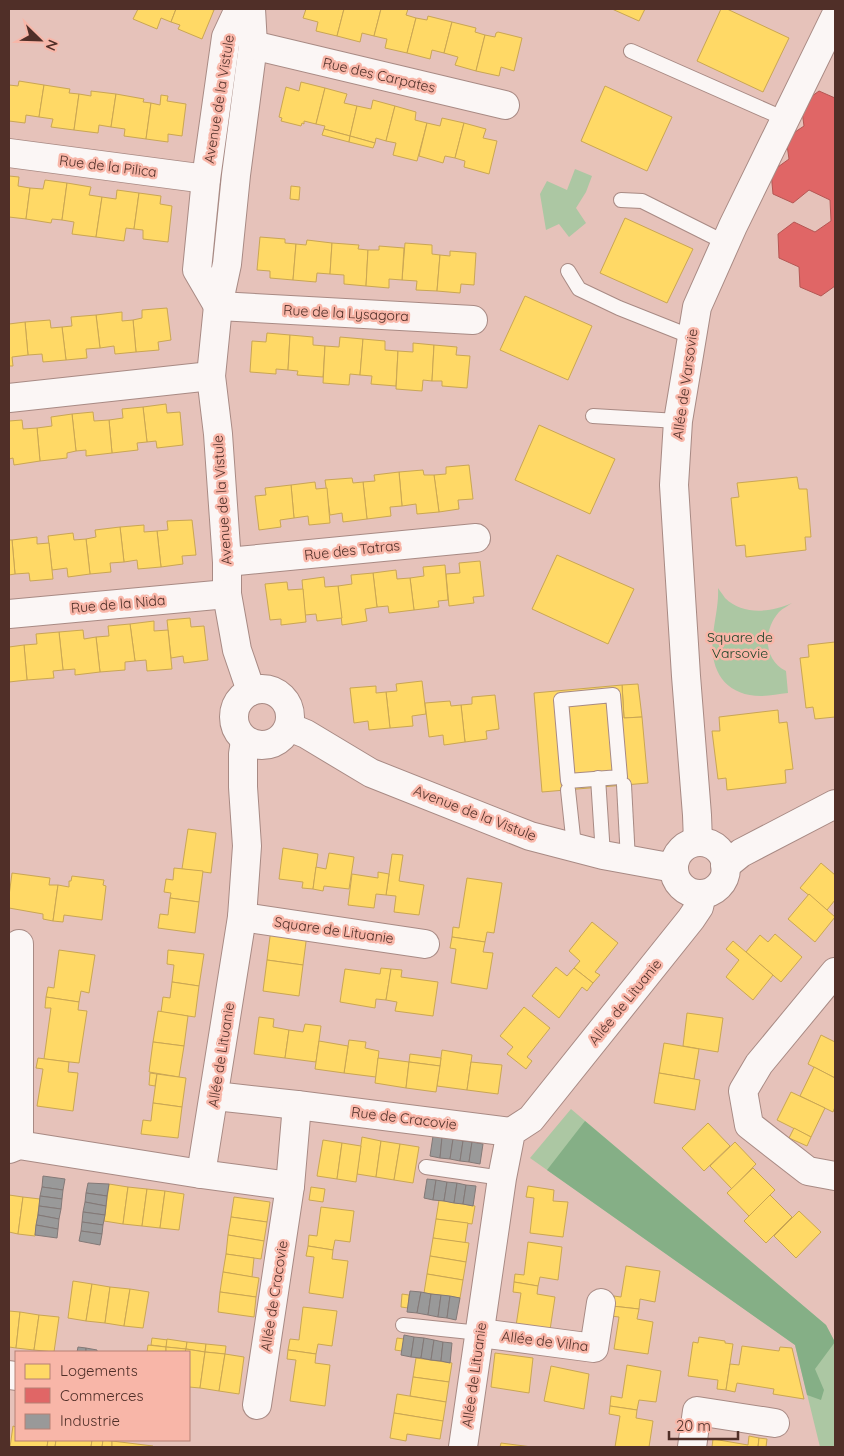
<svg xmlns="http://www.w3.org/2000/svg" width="844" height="1456" font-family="Quicksand,sans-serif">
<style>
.green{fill:#acc7a3}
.forest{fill:#85af86}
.homes{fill:#ffd966;stroke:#caa653}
.shops{fill:#e06666;stroke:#b55653}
.industry{fill:#999;stroke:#837977}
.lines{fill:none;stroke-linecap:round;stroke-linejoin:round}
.service-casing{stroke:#a88a84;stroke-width:16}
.minor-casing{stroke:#a88a84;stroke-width:30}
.service{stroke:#fbf6f5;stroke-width:14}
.minor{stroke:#fbf6f5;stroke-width:28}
.labels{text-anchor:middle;stroke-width:5;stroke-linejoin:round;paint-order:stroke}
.street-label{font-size:14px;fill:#502f28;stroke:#f8b6a8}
.park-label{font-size:14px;fill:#1a4327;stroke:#f8b6a8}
</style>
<rect width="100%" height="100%" fill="#e6c2ba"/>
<!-- green -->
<g class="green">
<path d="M575,169l17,7 -6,16 -10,16 10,15 -17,14 -10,-13 -13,6 -6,-36 7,-13 20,9z"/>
<path d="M718,588c2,3 5,7 7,10 18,18 47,14 67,5 -4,3 -9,5 -13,9 -16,18 -16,48 7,59l2,22c-9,1 -18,3 -27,3 -35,0 -52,-25 -48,-59 1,-16 6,-32 5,-49z"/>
<path d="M571,1109l255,216 9,18v104h-15l-25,-102 -265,-187z"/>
</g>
<!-- forest -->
<path class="forest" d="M585,1121l241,204 9,17 -20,27 9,21 -3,10 -14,-5 -12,-50 -248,-175z"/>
<!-- homes -->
<g class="homes">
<path d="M138,9h38l-5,13 -10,-4 -4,11 -24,-10z"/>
<path d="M176,9h34l4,1 -12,29 -24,-10 2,-4 -9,-3z"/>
<path d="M306,9h38l-7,27 -21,-5 2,-9 -15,-4z"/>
<path d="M344,9h37l-7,27 -12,-3 -2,9 -23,-6z"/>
<path d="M381,9h27l-2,6 10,3 -9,35 -22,-5 2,-9 -13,-3z"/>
<path d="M612,9h33l-6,12z"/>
<path d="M721,9h6l62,29 -26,54 -66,-31z"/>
<path d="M428,16l24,6 -8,31 -12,-3 -2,9 -23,-6 9,-35 11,2z"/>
<path d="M452,22l24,6 -1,4 10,3 -9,36 -21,-6 3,-8 -14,-4z"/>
<path d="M498,32l24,6 -8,33 -13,-4 -2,9 -23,-5 9,-36 10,2 1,-4z"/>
<path d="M19,81l25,4 -5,32 -13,-2 -1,8 -16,-2v-36l9,1z"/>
<path d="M301,82l24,6 -9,36 -12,-3v3l-2,-1 -1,3 -20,-5 1,-3 -3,-1 7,-30 13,4z"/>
<path d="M44,85l26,4 -1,4 10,1 -5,36 -23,-3 2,-8 -14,-2z"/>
<path d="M605,86l67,31 -25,54 -66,-30z"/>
<path d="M325,88l22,6 -3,9 13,3 -7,30 -26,-7 1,-3 -9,-2z"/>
<path d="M91,91l25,3 -5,33 -12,-2 -1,8 -24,-3 5,-36 12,2z"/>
<path d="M116,94l28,5 -1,3 8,1 -5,36 -22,-3 1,-7 -14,-2z"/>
<path d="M161,95l7,1 -1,5 19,3 -4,32 -14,-2v8l-22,-3 5,-36 9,2z"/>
<path d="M373,100l22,6 -9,35 -10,-3 -1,5 -25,-7 7,-30 14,3z"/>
<path d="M395,106l21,6 -1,8 12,3 -10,38 -24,-6 3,-12 -10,-2z"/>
<path d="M442,118l22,5 -9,35 -10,-2 -2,7 -24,-7 8,-33 13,3z"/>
<path d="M464,123l22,6 -3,9 14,3 -8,33 -25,-7 1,-6 -10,-3z"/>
<path d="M324,129l26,7 -1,6 -27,-7z"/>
<path d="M350,136l25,7 -2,5 -24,-6z"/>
<path d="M9,176l10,1 -1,9 12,2 -4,31 -17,-2z"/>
<path d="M45,180l22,3 -5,37 -10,-1 -1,4 -25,-4 4,-31 13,1z"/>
<path d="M67,183l24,4 -2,8 13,2 -6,40 -24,-3 2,-12 -12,-2z"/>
<path d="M291,186l9,1 -1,13 -9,-1z"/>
<path d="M117,190l22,3 -5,36 -8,-1 -2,13 -28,-4 6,-40 14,2z"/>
<path d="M139,193l22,3 -1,8 12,2 -4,36 -25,-3v-9l-9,-1z"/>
<path d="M214,212l10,1 -2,16 -10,-1z"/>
<path d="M625,218l68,31 -26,54 -67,-30z"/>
<path d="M260,237l25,2v4l11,1 -3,36 -23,-2v-7l-13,-1z"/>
<path d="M307,240l25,3 -2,31 -13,-1 -1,9 -23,-2 3,-36 10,1z"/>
<path d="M332,243l27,2 -1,4 10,1 -2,36 -22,-2v-9l-14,-1z"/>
<path d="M405,243l27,2v9l8,1 -3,36 -21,-1 1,-9 -15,-1z"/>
<path d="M379,246l25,2 -2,32 -13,-1v9l-23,-2 2,-36h11z"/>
<path d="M450,251l26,2 -2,32 -13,-1 -1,9 -23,-2 3,-36 10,1z"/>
<path d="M525,296l67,30 -24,54 -68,-30z"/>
<path d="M167,308l4,32 -13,2 1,8 -23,2 -3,-32 9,-2v-8z"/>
<path d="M122,312v9l11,-1 3,32 -21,2 -1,-8 -14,2 -4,-33z"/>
<path d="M96,315l4,33 -14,1 1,9 -21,2 -4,-33 10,-1 -1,-9z"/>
<path d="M50,320l1,8 11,-1 4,33 -23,2 -1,-8 -14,1 -3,-33z"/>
<path d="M25,322l3,33 -16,2 1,9h-4v-42z"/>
<path d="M267,333l23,2 -2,35 -12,-1v5l-26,-2 2,-31 14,1z"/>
<path d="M290,335l23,2v8l12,1 -2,31 -26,-2 1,-4 -10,-1z"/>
<path d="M340,337l23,2 -3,36 -10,-1 -1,11 -26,-2 2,-37 14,1z"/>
<path d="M363,339l22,2v9l13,1 -2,35 -25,-2 1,-8 -12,-1z"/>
<path d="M413,343l21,2 -2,36 -9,-1 -1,11 -26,-2 2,-38 15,1z"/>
<path d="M434,345l23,2 -1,8 14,1 -3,32 -25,-2v-5h-10z"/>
<path d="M166,404l1,9 13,-1 3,33 -26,3 -1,-7 -9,1 -4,-35z"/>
<path d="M143,407l4,35 -10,1 1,7 -26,3 -3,-33 14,-2 -1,-9z"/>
<path d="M93,412l1,9 15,-1 3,33 -26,3v-6l-10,1 -4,-37z"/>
<path d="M72,414l4,37 -9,2v5l-27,3 -3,-33 15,-2 -1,-9z"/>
<path d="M22,420l1,9 14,-1 3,33 -26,4 -1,-7 -4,1v-38z"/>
<path d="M539,425l76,34 -25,55 -75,-34z"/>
<path d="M469,465l4,34 -15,1 1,9 -20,3 -5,-37 12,-1v-7z"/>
<path d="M423,470l1,5h10l5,37 -22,2 -1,-10 -14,2 -3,-34z"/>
<path d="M399,472l3,34 -12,1 1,9 -24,3 -4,-37 12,-1 -1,-6z"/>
<path d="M797,477l2,12h8l4,48h-6l1,13 -60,7 -1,-12 -9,1 -5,-48 8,-1 -2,-14z"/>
<path d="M352,478l1,5 10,-1 4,37 -24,3 -1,-9 -12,2 -5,-35z"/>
<path d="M315,482l1,7 11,-1 3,35 -21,2 -1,-9 -14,2 -3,-33z"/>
<path d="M291,485l3,33 -14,2 1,7 -22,3 -4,-34 11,-1 -1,-7z"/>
<path d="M192,520l4,35 -14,1 1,8 -22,3 -4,-36 11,-1 -1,-9z"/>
<path d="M144,525v7l13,-1 4,36 -23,2 -1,-9 -13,2 -4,-35z"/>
<path d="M120,527l4,35 -14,1 1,9 -21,2 -4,-35 10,-2 -1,-7z"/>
<path d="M73,533l1,7 12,-1 4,35 -22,3 -1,-9 -15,2 -4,-34z"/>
<path d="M37,537v7l12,-1 4,36 -23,2 -1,-8 -14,1 -3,-34z"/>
<path d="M9,540h3l3,34 -6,1z"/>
<path d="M557,555l77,34 -26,55 -76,-35z"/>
<path d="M480,561l4,35 -11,1 1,6 -25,3 -3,-32 14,-1 -1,-10z"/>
<path d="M445,565l3,35 -10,1 1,6 -25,3 -4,-32 14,-2 -1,-9z"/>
<path d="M396,570l1,9 13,-1 4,32 -25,3 -1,-7 -11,1 -4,-34z"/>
<path d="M373,573l4,34 -12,2 2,12 -25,4 -4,-39 14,-2 -1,-9z"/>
<path d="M324,577l1,10 13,-1 4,32 -25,3 -1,-7 -11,1 -3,-35z"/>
<path d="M287,582l1,8 15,-1 3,33 -25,3v-6l-11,1 -5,-36z"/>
<path d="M190,618l1,9 13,-1 4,34 -24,3 -1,-7 -12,2 -4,-38z"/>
<path d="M154,621v10l14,-1 4,39 -25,2 -1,-11 -11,1 -5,-37z"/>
<path d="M130,624l5,37 -10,1v8l-25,2 -4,-35 13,-1 -1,-10z"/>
<path d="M83,630l1,9 12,-2 4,35 -25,3v-6l-12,1 -4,-38z"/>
<path d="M59,632l4,38 -10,1 1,7 -27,2 -3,-35 13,-1 -1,-10z"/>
<path d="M9,639v8l15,-2 3,35 -18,2z"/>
<path d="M835,642v75l-20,2 -2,-12 -7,1 -6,-50 9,-1 -1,-12z"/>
<path d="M422,681l4,33 -14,2 1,10 -23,2 -4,-36 11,-1 -1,-7z"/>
<path d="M638,684l4,33 -18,1 -2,-33z"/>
<path d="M622,685l2,33 18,-1 6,66 -106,9 -8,-99z"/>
<path d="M376,686v7l10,-1 4,36 -21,2 -1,-9 -14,2 -4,-35z"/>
<path d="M495,695l4,34 -13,2 1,8 -22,3 -4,-37 11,-1v-7z"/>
<path d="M450,701l1,5 10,-1 4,37 -21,3 -1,-10 -14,2 -4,-34z"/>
<path d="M778,710l1,13 8,-1 6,47 -8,1 1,13 -59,7 -1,-12 -8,1 -6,-48h8l-1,-14z"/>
<path d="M188,829l28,4 -5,40 -29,-4z"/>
<path d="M283,848l35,6 -5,35 -11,-1 1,-6 -24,-3z"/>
<path d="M329,853l25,4 -5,32 -25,-3 -1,5 -10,-2 3,-22 10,2z"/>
<path d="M392,854l11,1 -4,26 25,4 -5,30 -25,-3 2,-16 -10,-1z"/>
<path d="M821,863l14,12v25l-8,10 -27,-22z"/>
<path d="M174,868l29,3 -4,31 -29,-4 1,-5 -7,-1 2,-13 7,1z"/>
<path d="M378,872l11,2 -3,21 -10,-1 -2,14 -26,-3 4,-31 26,4z"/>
<path d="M12,873l38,5 -1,7h9l-5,36 -10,-2v-5l-34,-6v-12z"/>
<path d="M72,876l32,4 -1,5 3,1 -4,34 -38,-5 -1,7 -10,-1 5,-36 11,2v-6h2z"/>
<path d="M467,878l35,5 -8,50 -7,-1 -2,10 -33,-5 1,-10 6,1z"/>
<path d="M809,894l26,23 -20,25 -27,-23z"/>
<path d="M170,898l29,4 -4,31 -37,-5 2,-14 8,1z"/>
<path d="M592,922l26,21 -23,29 5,3 -7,8 -19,-15 6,-7 -11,-10z"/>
<path d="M271,929l36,5 -4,31 -36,-5z"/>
<path d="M775,934l27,23 -21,25 -35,-30 14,-17 8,7z"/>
<path d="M452,937l33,5 -2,10 10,1 -6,36 -36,-6 5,-34 -6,-1z"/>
<path d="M733,941l40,34 -20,25 -27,-23 13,-17 -13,-11z"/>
<path d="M59,950l36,5 -6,38 -8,-2 -2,11 -33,-5 2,-10 6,1z"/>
<path d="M168,950l36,4 -5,32 -27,-4 2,-17 -7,-1z"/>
<path d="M267,960l36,5 -4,31 -36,-5z"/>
<path d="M556,967l11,9 7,-8 19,15 -6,8 -5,-4 -23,31 -27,-22z"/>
<path d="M381,968l10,1 -5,31 -10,-1 -1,9 -35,-6 5,-33 35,5z"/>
<path d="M391,969l11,1 -1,7 37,5 -5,34 -38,-5 2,-9 -11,-2z"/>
<path d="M172,982l27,4 -4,31 -34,-5 2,-15 7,1z"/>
<path d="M46,997l33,5 -1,8 9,1 -8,52 -35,-4 7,-51h-6z"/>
<path d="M524,1007l26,21 -23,29 5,4 -6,8 -19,-15 6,-7 -13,-11z"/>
<path d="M158,1011l30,5 -4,30 -31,-4z"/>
<path d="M687,1013l36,5 -5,34 -35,-6z"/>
<path d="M259,1017l15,2 -1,8 16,3 -4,28 -31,-4z"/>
<path d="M305,1024l16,2 -5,36 -31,-4 4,-28 14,2z"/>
<path d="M821,1035l14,7v36l-27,-14z"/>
<path d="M349,1040l17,2 -1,6 14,3 -3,26 -32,-4z"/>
<path d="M319,1041l29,5 -4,27 -29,-4z"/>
<path d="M153,1042l31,4 -5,31 -30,-5z"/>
<path d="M664,1043l35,6 -5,30 -35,-6z"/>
<path d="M442,1050l30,5 -5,35 -30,-4z"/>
<path d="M410,1054l31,4 -1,8 -31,-4z"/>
<path d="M38,1058l31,4 -1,10 10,1 -5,38 -36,-5 6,-37 -7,-1z"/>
<path d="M378,1058l31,4 -3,26 -31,-5z"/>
<path d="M409,1062l31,4 -4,26 -30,-4z"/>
<path d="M471,1062l31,3 -4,29 -31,-4z"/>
<path d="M814,1067l21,11v29l-2,5 -33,-16z"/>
<path d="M150,1073l7,1 -2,12 -6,-1z"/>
<path d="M659,1073l41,7 -5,30 -41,-7z"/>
<path d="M157,1074l29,4 -4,29 -29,-4z"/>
<path d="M791,1092l34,16 -14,29 -34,-17z"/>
<path d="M153,1103l29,4 -4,31 -37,-4 2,-14 8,1z"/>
<path d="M708,1123l22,23 -26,25 -22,-23z"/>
<path d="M794,1128l17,9 -4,9 -18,-8z"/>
<path d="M362,1137l19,4 -5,36 -19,-3z"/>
<path d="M323,1140l19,3 -5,36 -20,-3z"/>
<path d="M381,1141l19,3 -6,36 -18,-3z"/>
<path d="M735,1142l21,22 -24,25 -22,-23z"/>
<path d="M342,1143l19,3 -5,36 -19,-3z"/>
<path d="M400,1144l19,3 -6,36 -19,-3z"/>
<path d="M753,1168l22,22 -26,26 -22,-23z"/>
<path d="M109,1184l19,3 -5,37 -19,-3z"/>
<path d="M528,1186l26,4 -1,11 15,1 -5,35 -33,-4 4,-35 -8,-1z"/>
<path d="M128,1187l19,2 -5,37 -19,-2z"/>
<path d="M311,1187l14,2 -2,13 -14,-2z"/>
<path d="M147,1189l18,2 -5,37 -18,-2z"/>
<path d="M165,1191l19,3 -5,36 -19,-2z"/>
<path d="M9,1195l14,2 -5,37 -9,-2z"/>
<path d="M770,1195l22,22 -26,26 -22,-22z"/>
<path d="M23,1197l17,2 -5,37 -17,-2z"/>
<path d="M234,1197l36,5 -3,20 -36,-5z"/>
<path d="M439,1200l36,6 -3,18 -36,-5z"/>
<path d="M321,1207l33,4 -4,31 -15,-2 -2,10 -25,-4 1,-11 8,1z"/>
<path d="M799,1211l22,21 -25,26 -22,-22z"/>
<path d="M231,1217l36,5 -3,19 -36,-6z"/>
<path d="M436,1219l32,4 -3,20 -32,-5z"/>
<path d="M228,1235l36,6 -3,18 -35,-5z"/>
<path d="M433,1238l36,5 -3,19 -36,-6z"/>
<path d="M528,1242l34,5 -4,33 -18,-3 -2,9 -24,-4 1,-8 9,1z"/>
<path d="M308,1246l25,4 -1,9 16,2 -5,37 -34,-5 5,-36 -8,-1z"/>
<path d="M226,1254l28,4 -2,19 -29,-5z"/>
<path d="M430,1256l36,6 -3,18 -36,-6z"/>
<path d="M626,1266l34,5 -5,31 -15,-3 -1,10 -27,-3 2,-10 7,1z"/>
<path d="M223,1272l36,6 -3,19 -36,-5z"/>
<path d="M427,1274l36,6 -3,18 -36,-5z"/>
<path d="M73,1281l19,3 -6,37 -18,-3z"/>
<path d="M514,1282l24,4 -1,8 18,3 -5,33 -34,-4 5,-33 -8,-1z"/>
<path d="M92,1284l18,3 -5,36 -19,-2z"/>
<path d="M110,1287l20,2 -6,37 -19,-3z"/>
<path d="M130,1289l19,3 -6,36 -19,-2z"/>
<path d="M220,1292l36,5 -2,20 -36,-5z"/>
<path d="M402,1294l7,1 -1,13 -7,-1z"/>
<path d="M612,1306l27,3 -2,10 16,3 -5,32 -34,-5 5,-32 -8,-1z"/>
<path d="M303,1307l34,4 -5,35 -14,-2 -2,10 -28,-4 2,-11 9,1z"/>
<path d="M9,1311l11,1 -4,36 -7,-1z"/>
<path d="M20,1312l19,3 -5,35 -18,-2z"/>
<path d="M39,1315l20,2 -5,35 -20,-2z"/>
<path d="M699,1337l26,4v2l8,1 -7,46 -9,-1 1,-9 -30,-4 5,-34 5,1z"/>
<path d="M152,1338l16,2 -2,7 -15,-2z"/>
<path d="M397,1338l7,1 -2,12 -7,-1z"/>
<path d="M167,1339l20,3 -1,7 -20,-2z"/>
<path d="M187,1342l19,2 -1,8 -19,-3z"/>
<path d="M206,1344l20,2 -1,8 -20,-2z"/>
<path d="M148,1345l18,2v5h-19z"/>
<path d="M742,1346l37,5 1,-4 12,1 12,51 -31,-5 1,-5 -37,-6 -2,9 -9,-2 4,-26 9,1z"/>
<path d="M166,1347l20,2 -1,3h-19z"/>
<path d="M186,1349l19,3 -5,36 -11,-1v-35h-4z"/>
<path d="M288,1350l28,4 -1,9 15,2 -5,41 -35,-5 6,-41 -9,-1z"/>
<path d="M205,1352l20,2 -6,37 -19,-3z"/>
<path d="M495,1353l38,5 -4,35 -38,-6z"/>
<path d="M225,1354l19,3 -5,37 -20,-3z"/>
<path d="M416,1358l36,5 -3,19 -36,-5z"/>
<path d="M627,1365l34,6 -5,31 -17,-2 -2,10 -27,-4 1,-10 11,2z"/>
<path d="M551,1366l38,8 -5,35 -40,-8z"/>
<path d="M413,1377l36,5 -3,20 -36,-6z"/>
<path d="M397,1394l49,8 -3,19 -49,-8z"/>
<path d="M610,1406l27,4 -1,8 17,3 -4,26h-34l5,-31 -11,-2z"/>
<path d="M394,1413l49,8 -3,18 -33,-5 -1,7 -16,-3z"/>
<path d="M13,1426l3,1v13h32l-1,7h-37z"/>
<path d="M749,1436l10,2 -1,9h-46l1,-8 35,6z"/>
<path d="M759,1438l8,1 -1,8h-8z"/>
<path d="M48,1440h8l-1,7h-8z"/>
<path d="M56,1440h36l-1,7h-36z"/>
<path d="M92,1440h11l-1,7h-11z"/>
<path d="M103,1440l9,1v6h-10z"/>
<path d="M112,1441l41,5v1h-41z"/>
<path d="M501,1443l31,4h-32z"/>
</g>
<!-- shops -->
<path class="shops" d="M819,91l16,7v188l-14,10 -21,-9 -1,-20 -20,-9 -1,-24 16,-12 21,10 16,-11 -1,-21 -21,-10 -16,13 -20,-9 -2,-22 18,-13 -3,-21 18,-12 -3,-22z"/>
<!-- industry -->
<g class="industry">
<path d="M433,1136l9,1 -2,21 -10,-2z"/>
<path d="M442,1137l11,2 -3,20 -10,-1z"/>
<path d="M453,1139l10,2 -3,20 -10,-2z"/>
<path d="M463,1141l9,1 -3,20 -9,-1z"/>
<path d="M472,1142l11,2 -3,20 -11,-2z"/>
<path d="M43,1176l22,3 -2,11 -21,-3z"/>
<path d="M427,1179l9,1 -3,20 -9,-2z"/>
<path d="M436,1180l11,2 -3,19 -11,-1z"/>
<path d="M447,1182l10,1 -3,20 -10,-2z"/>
<path d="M88,1183l21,1 -2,12 -21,-3z"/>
<path d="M457,1183l9,2 -3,19 -9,-1z"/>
<path d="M466,1185l10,1 -3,20 -10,-2z"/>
<path d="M42,1187l21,3 -1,9 -22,-3z"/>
<path d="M86,1193l21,3 -1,10 -21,-4z"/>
<path d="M40,1196l22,3 -1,10 -22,-3z"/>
<path d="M85,1202l21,4 -1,9 -22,-3z"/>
<path d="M39,1206l22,3 -2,10 -21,-4z"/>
<path d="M83,1212l22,3 -2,10 -21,-3z"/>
<path d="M38,1215l21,4 -1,10 -22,-4z"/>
<path d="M82,1222l21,3 -1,9 -21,-3z"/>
<path d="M36,1225l22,4 -1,9 -22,-3z"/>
<path d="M81,1231l21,3 -2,11 -21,-4z"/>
<path d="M410,1291l11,1 -4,21 -10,-1z"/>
<path d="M421,1292l10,2 -3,21 -11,-2z"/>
<path d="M431,1294l10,1 -3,22 -10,-2z"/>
<path d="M441,1295l9,1 -3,22 -9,-1z"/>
<path d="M450,1296l10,2 -4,22 -9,-2z"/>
<path d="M404,1335l10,2 -3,20 -10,-2z"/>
<path d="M414,1337l10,1 -3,20 -10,-1z"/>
<path d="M424,1338l10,2 -3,20 -10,-2z"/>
<path d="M434,1340l9,2 -2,19 -10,-1z"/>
<path d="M443,1342l9,1 -2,20 -9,-2z"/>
<path d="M78,1347l8,1v4h-9z"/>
<path d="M86,1348l11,2v2h-11z"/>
</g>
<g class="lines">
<!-- service casing -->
<g class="service-casing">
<g id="service">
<path d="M631,51l154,68"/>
<path d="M621,200l21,1 84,42"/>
<path d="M568,271l11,18 40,19 73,29"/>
<path d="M593,416l85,5"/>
<path d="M613,695l7,82 -52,4 -7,-81z"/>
<path d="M598,778l5,77"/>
<path d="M624,785l4,75"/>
<path d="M568,790l6,56"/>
<path d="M426,1167l76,11"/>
<path d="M403,1325l77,8"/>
</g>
</g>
<!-- minor casing -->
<g class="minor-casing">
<g id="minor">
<path d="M251,9l2,36 -17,130 -9,89 -9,42 -7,70 7,58 9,128v32l10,56 14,41"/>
<path d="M253,45l252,60"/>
<path d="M9,153l197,26"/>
<path d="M218,306l-21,-36 9,-91 20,-142 13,-28"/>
<path d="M218,306l255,14"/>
<path d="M9,398l202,-22"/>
<path d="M227,562l249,-24"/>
<path d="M9,614l218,-20"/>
<circle cx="262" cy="717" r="28"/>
<path d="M289,727l17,7 65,39 159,63 73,19 71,13"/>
<path d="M698,842l-1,-27 -11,-139 -12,-191 4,-64 19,-114 36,-81 102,-209"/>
<circle cx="700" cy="868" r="26"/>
<path d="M725,866l16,-13 94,-49"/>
<path d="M242,917l183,27"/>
<path d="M835,972l-76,92 -16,27 6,34 59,46 27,5"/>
<path d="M215,1096l82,9 214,27"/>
<path d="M19,1145v-201"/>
<path d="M9,1149l10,-4 182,29 89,12 7,-81"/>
<path d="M201,1174l41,-257 5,-71 -4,-59v-33l2,-13"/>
<path d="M480,1333l114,15 7,-45"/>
<path d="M9,1375l7,1"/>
<path d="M257,1405l33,-219"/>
<path d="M463,1447l39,-269 9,-46 20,-13 160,-200 8,-12 3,-13"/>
<path d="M692,1447l5,-36 78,12"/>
</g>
</g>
<!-- service -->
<use href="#service" class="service"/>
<!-- minor -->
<use href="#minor" class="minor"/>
</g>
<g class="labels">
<!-- street labels -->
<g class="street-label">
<text transform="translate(379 75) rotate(13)" y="5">Rue des Carpates</text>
<text transform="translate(219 99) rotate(-81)" y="5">Avenue de la Vistule</text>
<text transform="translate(108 166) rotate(7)" y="5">Rue de la Pilica</text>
<text transform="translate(346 313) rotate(3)" y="5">Rue de la Lysagora</text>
<text transform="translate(685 384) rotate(-82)" y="5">Allée de Varsovie</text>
<text transform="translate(222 500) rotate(-94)" y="5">Avenue de la Vistule</text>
<text transform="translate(352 550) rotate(-6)" y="5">Rue des Tatras</text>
<text transform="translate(118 604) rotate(-5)" y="5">Rue de la Nida</text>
<text transform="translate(475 813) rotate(21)" y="5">Avenue de la Vistule</text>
<text transform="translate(334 930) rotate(8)" y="5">Square de Lituanie</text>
<text transform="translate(625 1002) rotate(-51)" y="5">Allée de Lituanie</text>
<text transform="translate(221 1055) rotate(-81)" y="5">Allée de Lituanie</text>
<text transform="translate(404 1118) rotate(7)" y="5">Rue de Cracovie</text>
<text transform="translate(274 1296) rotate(-81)" y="5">Allée de Cracovie</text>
<text transform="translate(545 1341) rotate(7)" y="5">Allée de Vilna</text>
<text transform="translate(474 1375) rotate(-82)" y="5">Allée de Lituanie</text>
</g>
<!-- park labels -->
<g class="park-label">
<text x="740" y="642">Square de<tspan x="740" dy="16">Varsovie</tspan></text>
</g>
</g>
<!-- border -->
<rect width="844" height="1456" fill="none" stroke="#502f28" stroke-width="20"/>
<!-- legend -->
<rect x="15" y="1351" width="175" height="90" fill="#f8b6a8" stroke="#b58075"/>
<rect x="25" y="1364" width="25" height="15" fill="#ffd966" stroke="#b58075"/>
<text x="60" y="1376" font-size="15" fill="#502f28">Logements</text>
<rect x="25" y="1388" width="25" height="15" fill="#e06666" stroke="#b58075"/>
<text x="60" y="1401" font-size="15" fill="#502f28">Commerces</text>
<rect x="25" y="1414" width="25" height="15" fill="#999999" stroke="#b58075"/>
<text x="60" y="1426" font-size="15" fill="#502f28">Industrie</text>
<!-- north arrow -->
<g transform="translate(40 40) rotate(113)" stroke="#f8b6a8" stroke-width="4" paint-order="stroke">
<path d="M0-4L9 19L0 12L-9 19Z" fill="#502f28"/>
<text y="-8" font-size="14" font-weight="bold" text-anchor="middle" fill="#502f28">N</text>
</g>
<!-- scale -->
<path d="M669 1431v8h69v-8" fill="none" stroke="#502f28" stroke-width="2.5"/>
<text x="676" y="1431" font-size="15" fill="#502f28" stroke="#f8b6a8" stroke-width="4" paint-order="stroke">20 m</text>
</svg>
